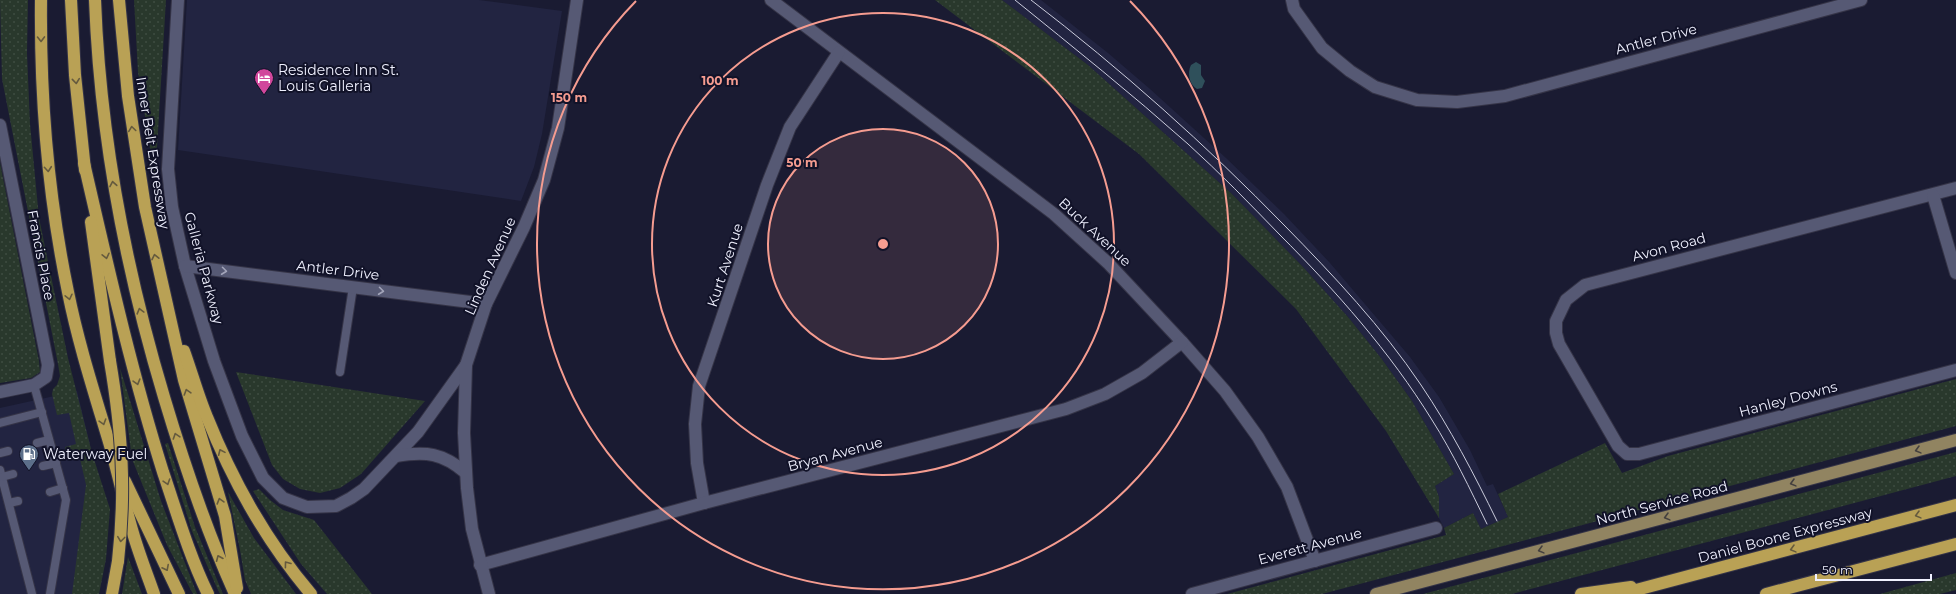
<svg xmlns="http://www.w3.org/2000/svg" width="1956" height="594" font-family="Montserrat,sans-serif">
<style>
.built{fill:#222441}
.grass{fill:url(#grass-dots)}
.water{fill:#2f505b}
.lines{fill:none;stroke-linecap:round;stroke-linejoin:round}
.service-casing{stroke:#353447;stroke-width:10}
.minor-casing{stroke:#353447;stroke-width:14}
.primary-casing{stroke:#353447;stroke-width:14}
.motorway-casing{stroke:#353447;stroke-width:14}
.service{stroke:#565974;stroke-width:8}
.minor{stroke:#565974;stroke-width:12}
.primary{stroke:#918461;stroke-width:12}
.motorway{stroke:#b9a155;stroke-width:12}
.tram{stroke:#cbccdc;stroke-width:1}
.motorway-bridge-casing{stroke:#353447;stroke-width:14;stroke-linecap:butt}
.motorway-bridge{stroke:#b9a155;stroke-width:12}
.oneway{stroke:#655a3e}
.oneway2{stroke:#a3a5ba}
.oneway3{stroke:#44403f}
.ring{fill:none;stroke:#f59c90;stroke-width:2}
.labels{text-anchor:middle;stroke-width:4;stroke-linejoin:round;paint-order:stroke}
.street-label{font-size:14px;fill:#f0f1ff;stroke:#111228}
.poi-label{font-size:14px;fill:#f0f1ff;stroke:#111228;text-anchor:start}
.centre{fill:#f59c90;stroke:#111228;stroke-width:2}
.ring-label{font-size:12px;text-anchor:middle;font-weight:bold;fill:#f59c90;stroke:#111228;stroke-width:4;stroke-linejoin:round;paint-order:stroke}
</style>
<defs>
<pattern id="grass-dots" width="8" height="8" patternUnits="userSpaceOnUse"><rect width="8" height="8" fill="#29382c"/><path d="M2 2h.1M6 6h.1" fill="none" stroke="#3e4c41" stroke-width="1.8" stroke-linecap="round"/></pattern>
</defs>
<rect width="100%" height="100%" fill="#1a1b32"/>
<!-- built -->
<g class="built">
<path d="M187,0h292l83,11 -20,123 -8,33 -13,34 -343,-51z"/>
<path d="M1002,0h39l67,53 42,36 76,69 58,56 46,49 80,94 29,40 31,53 17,36 6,-2 15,33 -27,12 -8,-16 -29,15 -5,-10v-21l-4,-11 19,-12 -42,-73 -31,-43 -33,-41 -44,-49 -73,-75 -143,-128z"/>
<path d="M77,391l15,62 -19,141h-73v-186z"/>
</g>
<!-- grass -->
<g class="grass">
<path d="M0,0h28l-1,53 3,71 9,94 29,140 24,95 18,56 -4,50 -7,35h-27l14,-109 -8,-35 -12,3 -1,-6 11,-3 -7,-31 -12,2 -5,-21 1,-5 4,-4 3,-9 -2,-12 -56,-285z"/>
<path d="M134,0h32l-11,180 -17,-108z"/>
<path d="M935,0h67l86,65 143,128 73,75 44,49 33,41 31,43 42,73 -19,12 4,11v21l-53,-87 -90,-122 -157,-155z"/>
<path d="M0,163l39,198 1,11 -9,6 -31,5z"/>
<path d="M120,368l41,133 36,93h-4l-26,-49 -35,-86z"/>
<path d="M236,372l189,29 -64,73 -21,14 -20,5 -20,-4 -17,-10 -11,-14z"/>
<path d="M1956,379v47l-634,168h-95l219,-59 -2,-7 29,-15 8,16 27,-12 -10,-23 107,-51 17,30 46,-17z"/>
<path d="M168,443l27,84 28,67h-3l-3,-6 -25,-57 -27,-87z"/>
<path d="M1956,452v24l-444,118h-89z"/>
<path d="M259,489l11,11 13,10 31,10 58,74h-45l-26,-30 -48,-73z"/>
<path d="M228,492l26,46 42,56h-45l-6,-14 -5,-30z"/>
<path d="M128,557l14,37h-20z"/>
<path d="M1956,573v17l-16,4h-60z"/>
</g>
<!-- water -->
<path class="water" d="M1196,62l5,3v10l4,6 -3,7 -5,1c-8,-4 -10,-17 -6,-24z"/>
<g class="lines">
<!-- service casing -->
<g class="service-casing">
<g id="service">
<path d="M340,372l13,-85"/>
<path d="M34,385l32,115 -16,94"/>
<path d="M0,423l42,-11"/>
<path d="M37,443l12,-3"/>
<path d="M0,453l8,-2"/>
<path d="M43,466l13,-3"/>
<path d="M0,470l32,124"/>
<path d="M2,477l11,-3"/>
<path d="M50,492l13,-4"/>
<path d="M9,503l9,-2"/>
</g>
</g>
<!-- minor casing -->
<g class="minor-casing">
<g id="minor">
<path d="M178,0l-10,169 4,38 13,59 29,95 28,75 21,42 20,20 24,9 29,-1 15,-8 13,-9 54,-57 48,-67"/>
<path d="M771,0l283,214 54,49 74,79 43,49 33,46 29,50 28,74"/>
<path d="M1292,0l2,9 28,39 28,23 25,16 42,13 40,2 48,-6 356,-96"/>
<path d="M0,125l48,240 -2,12 -12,8 -34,7"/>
<path d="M1956,188l-371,97 -19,15 -10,21v12l3,11 59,102 9,8h12l317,-84"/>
<path d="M1933,195l23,78"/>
<path d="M185,266l301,38"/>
<path d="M396,456c30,-5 47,-3 70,17"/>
<path d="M704,503l-7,-40 -2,-39 4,-38 68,-201 23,-58 49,-75"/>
<path d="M480,565l224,-62 362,-94 39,-15 37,-21 40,-31"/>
<path d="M489,594l-17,-65 -5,-41 -3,-55 2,-68 20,-61 38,-77 20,-47 14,-52 19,-128"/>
<path d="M1192,594l244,-66"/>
</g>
</g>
<!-- primary casing -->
<g class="primary-casing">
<path id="primary" d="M1376,594l580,-154"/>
</g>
<!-- motorway casing -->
<g class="motorway-casing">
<g id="motorway">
<path d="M41,0c-1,98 7,196 27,292 10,50 26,100 41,150 9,30 15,61 24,91 6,21 14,41 21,61"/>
<path d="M71,0l4,75 10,95"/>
<path d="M95,0c5,136 30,267 69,397 20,67 42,133 71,197"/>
<path d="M119,0l9,96 17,111 39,173 41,136 12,72"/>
<path d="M84,163c24,104 47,207 79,309 14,41 26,83 45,122"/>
<path d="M91,222l19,139"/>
<path d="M184,351c8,22 14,45 23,66 26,65 59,124 104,177"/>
<path d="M125,481l54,113"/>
<path d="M112,594l6,-33"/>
<path d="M1581,594l50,-7"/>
<path d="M1621,594l335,-89"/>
<path d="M1766,594l190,-50"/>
</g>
</g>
<!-- service -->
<use href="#service" class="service"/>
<!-- minor -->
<use href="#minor" class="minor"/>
<!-- primary -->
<use href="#primary" class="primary"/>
<!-- motorway -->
<use href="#motorway" class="motorway"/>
<!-- tram -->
<g class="tram">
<path d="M1015,0c58,47 117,94 173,144 32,29 62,60 92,91 56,56 110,117 152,185 21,33 38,69 55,104"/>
<path d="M1031,0c90,69 175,145 254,226 49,50 97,101 136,159 29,43 53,89 76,136"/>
</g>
<!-- motorway-bridge casing -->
<g class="motorway-bridge-casing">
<path id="motorway-bridge" d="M110,361c12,71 16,128 8,200"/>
</g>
<!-- motorway-bridge -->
<use href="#motorway-bridge" class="motorway-bridge"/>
</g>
<!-- one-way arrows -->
<defs><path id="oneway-chevron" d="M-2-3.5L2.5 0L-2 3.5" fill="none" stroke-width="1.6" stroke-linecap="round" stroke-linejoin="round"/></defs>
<g class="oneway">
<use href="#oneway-chevron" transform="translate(41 39) rotate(89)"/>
<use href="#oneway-chevron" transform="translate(76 81) rotate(84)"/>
<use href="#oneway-chevron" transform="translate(132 129) rotate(-98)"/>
<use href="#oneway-chevron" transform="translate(48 169) rotate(85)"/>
<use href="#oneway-chevron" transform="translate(113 184) rotate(-100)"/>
<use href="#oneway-chevron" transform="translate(106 256) rotate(77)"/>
<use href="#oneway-chevron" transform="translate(155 257) rotate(-102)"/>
<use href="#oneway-chevron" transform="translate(69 297) rotate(77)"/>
<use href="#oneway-chevron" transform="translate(140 311) rotate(-105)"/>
<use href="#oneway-chevron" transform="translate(137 382) rotate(74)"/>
<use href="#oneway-chevron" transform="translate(187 392) rotate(-107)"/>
<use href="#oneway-chevron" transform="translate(103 422) rotate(73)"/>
<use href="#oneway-chevron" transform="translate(176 436) rotate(-108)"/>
<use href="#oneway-chevron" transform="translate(221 452) rotate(-114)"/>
<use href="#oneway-chevron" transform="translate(167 482) rotate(72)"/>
<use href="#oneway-chevron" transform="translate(220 501) rotate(-106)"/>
<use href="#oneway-chevron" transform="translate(1918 515) rotate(165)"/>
<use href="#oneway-chevron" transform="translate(121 539) rotate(97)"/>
<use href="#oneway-chevron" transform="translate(1793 549) rotate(165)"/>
<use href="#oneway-chevron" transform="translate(219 558) rotate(-113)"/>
<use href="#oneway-chevron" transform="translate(287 564) rotate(-127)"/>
<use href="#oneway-chevron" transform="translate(166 568) rotate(63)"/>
</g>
<g class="oneway2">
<use href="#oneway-chevron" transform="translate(224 271) rotate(7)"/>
<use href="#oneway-chevron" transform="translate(381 291) rotate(7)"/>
</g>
<g class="oneway3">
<use href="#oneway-chevron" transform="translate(1918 450) rotate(165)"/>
<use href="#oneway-chevron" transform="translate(1793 483) rotate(165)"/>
<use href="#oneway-chevron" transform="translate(1667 517) rotate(165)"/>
<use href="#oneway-chevron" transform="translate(1541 550) rotate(165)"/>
</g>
<!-- distance rings -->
<circle cx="883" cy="244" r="115" fill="#f59c90" fill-opacity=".12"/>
<g class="ring">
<circle cx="883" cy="244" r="115"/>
<circle cx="883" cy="244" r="231"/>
<path d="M1130 1A346 346 0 1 1 636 1"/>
</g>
<!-- icons -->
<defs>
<g id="hotel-pin" transform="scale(1)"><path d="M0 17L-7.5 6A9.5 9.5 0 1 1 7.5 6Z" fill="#d1479c" stroke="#111228"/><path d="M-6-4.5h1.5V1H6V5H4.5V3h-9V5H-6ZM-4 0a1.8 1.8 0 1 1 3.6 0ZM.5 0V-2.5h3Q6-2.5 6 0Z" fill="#fff"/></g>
<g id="fuel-pin" transform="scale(1)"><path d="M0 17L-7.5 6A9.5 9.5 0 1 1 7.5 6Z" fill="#5c6f8a" stroke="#111228"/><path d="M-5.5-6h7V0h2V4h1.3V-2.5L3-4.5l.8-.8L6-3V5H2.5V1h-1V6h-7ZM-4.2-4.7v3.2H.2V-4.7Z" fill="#fff"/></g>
</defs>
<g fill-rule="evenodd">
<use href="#hotel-pin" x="264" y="78"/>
<use href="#fuel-pin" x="29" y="454"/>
</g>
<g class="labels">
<!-- street labels -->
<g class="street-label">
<text transform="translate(1656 39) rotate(-15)" y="5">Antler Drive</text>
<text transform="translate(153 153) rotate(81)" y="5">Inner Belt Expressway</text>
<text transform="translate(1095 232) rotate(43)" y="5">Buck Avenue</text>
<text transform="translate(1669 247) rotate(-15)" y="5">Avon Road</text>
<text transform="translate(41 255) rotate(79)" y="5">Francis Place</text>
<text transform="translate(725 265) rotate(-72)" y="5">Kurt Avenue</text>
<text transform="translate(490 266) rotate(-66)" y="5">Linden Avenue</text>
<text transform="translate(204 268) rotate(75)" y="5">Galleria Parkway</text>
<text transform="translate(338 270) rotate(7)" y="5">Antler Drive</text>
<text transform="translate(1788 399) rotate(-15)" y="5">Hanley Downs</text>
<text transform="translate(835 454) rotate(-15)" y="5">Bryan Avenue</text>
<text transform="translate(1662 503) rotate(-15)" y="5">North Service Road</text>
<text transform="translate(1785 535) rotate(-15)" y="5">Daniel Boone Expressway</text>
<text transform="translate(1310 546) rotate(-15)" y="5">Everett Avenue</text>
</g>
<!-- poi labels -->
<g class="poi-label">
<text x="278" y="75">Residence Inn St.<tspan x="278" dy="16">Louis Galleria</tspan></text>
<text x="43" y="459">Waterway Fuel</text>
</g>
</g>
<circle cx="883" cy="244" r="6" class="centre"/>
<g class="ring-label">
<text x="720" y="85">100 m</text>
<text x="569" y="102">150 m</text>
<text x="802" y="167">50 m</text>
</g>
<!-- scale -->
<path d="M1816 574v6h115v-6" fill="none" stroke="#f0f1ff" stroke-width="2"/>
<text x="1822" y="574" font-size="12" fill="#f0f1ff" stroke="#111228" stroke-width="3" paint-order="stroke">50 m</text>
</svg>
